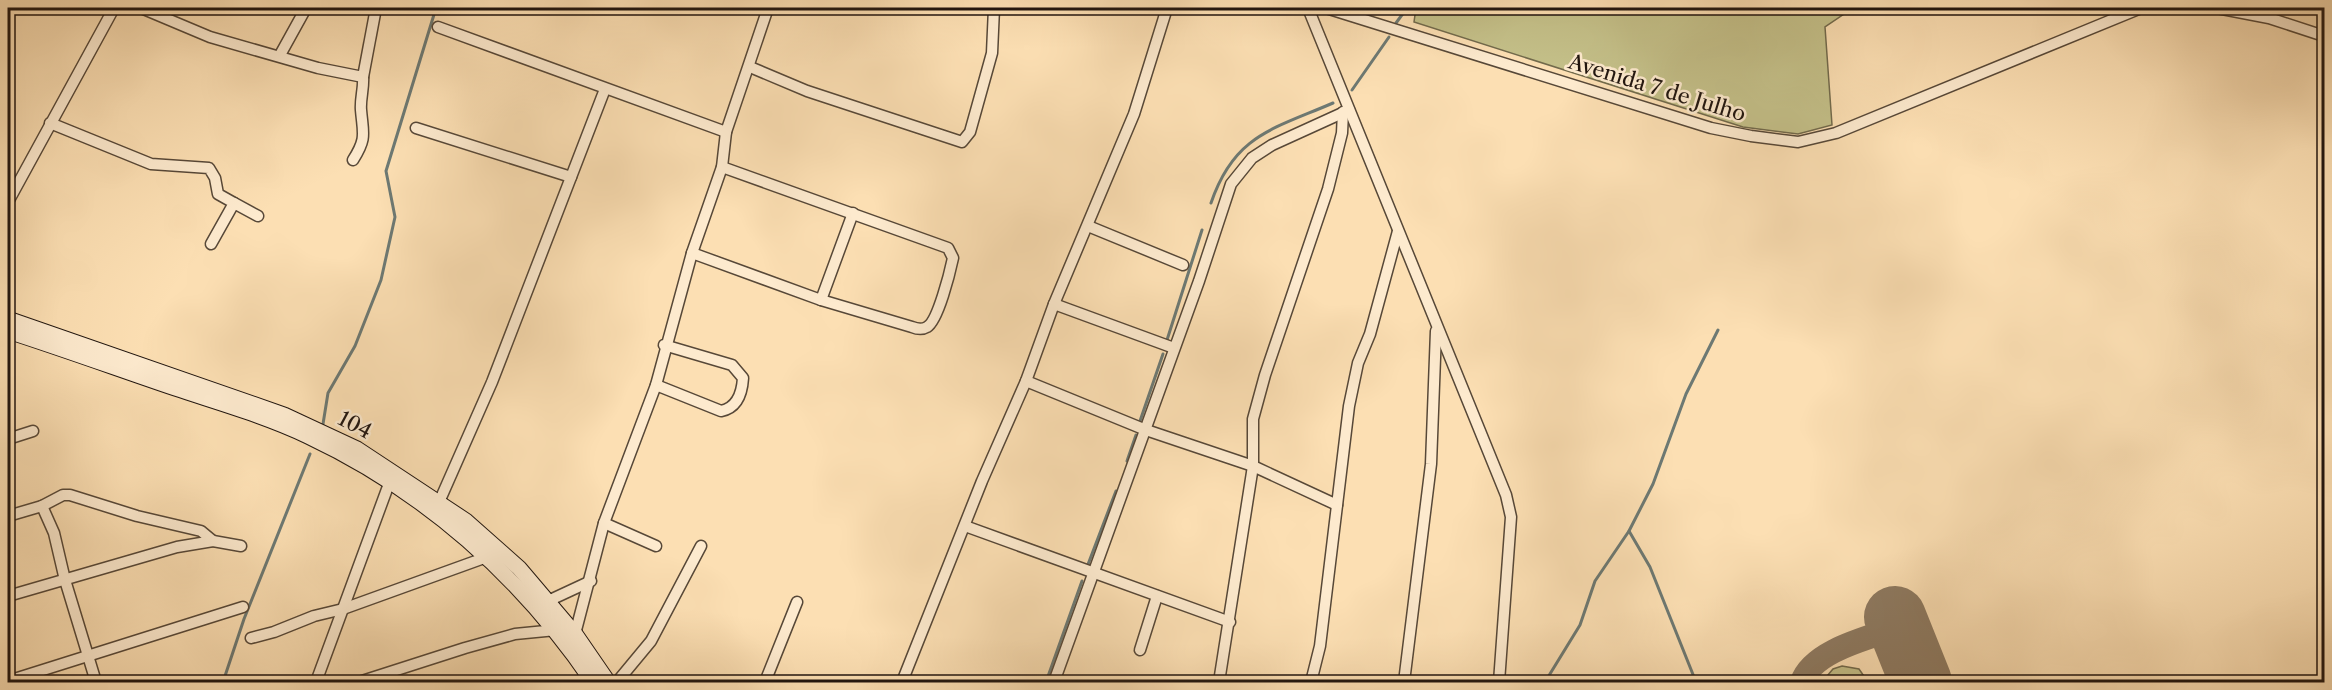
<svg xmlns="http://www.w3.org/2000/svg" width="2332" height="690" font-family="'Libre Caslon Text',serif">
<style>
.green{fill:#c4c089;stroke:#726a4c;stroke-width:1.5}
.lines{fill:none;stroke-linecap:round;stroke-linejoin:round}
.stream{stroke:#6d7973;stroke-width:3}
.taxiway{stroke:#8e7a61;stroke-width:24}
.runway{stroke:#8e7a61;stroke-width:62}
.street-casing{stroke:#574838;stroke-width:13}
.secondary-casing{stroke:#20150f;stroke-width:17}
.street{stroke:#fdeace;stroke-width:10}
.secondary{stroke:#fdeace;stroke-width:15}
.labels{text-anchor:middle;stroke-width:5;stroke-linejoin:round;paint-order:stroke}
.street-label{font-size:21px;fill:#20150f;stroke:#fdeace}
</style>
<rect width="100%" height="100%" fill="#fcdfb3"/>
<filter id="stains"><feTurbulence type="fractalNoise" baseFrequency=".00333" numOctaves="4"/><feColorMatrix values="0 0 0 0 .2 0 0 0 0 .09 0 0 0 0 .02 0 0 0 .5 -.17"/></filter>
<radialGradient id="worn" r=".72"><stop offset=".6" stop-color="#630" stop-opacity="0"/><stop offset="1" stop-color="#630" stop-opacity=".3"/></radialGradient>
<!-- green -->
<g class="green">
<path d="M1416,8h437l-28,19 7,98 -34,9 -55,-7 -329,-105z"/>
<path d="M1842,666l17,3 9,13h-46l11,-13z"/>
</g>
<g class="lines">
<!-- stream -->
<g class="stream">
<path d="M1396,23l11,-15"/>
<path d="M1352,90l37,-53"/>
<path d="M1211,203c23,-68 62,-74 122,-100"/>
<path d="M1167,340l35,-110"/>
<path d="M1140,421l23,-67"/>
<path d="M323,424l5,-31 27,-47 26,-66 14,-63 -9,-46 50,-163"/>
<path d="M1127,461l9,-26"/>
<path d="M1629,531l21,36 46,115"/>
<path d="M1087,567l29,-76"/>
<path d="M223,682l21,-63 66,-165"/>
<path d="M1046,682l36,-101"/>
<path d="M1545,682l35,-57 15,-44 34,-50 24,-47 33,-90 32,-64"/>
</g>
<!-- taxiway -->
<path class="taxiway" d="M1802,682c11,-32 67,-44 97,-55"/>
<!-- runway -->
<path class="runway" d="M1895,617l26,65"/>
<!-- street casing -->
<g class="street-casing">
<g id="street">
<path d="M141,8l69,29 108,31 45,9c1,11 -3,22 -2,33 2,24 6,28 -8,50"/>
<path d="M1308,8l198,487 5,22 -12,165"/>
<path d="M1326,8l385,120 40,8 47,6 38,-9 305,-125"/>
<path d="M2217,8l52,10 55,18"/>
<path d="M438,27l288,105 42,-124"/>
<path d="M280,55l26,-47"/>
<path d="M750,67l57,24 155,51 8,-10 22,-79 2,-45"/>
<path d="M363,77l13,-69"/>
<path d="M50,123l101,41 58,4 6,10 3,16 16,9 -23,41"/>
<path d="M416,128l155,49"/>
<path d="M8,202l106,-194"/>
<path d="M234,203l24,13"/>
<path d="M1088,226l95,39"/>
<path d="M692,253l129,47 91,27c5,2 10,3 15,0 11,-6 23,-55 26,-69l-5,-10 -226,-81"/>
<path d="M821,300l32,-87"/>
<path d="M1054,304l120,44"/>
<path d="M1026,381l120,49 107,36 84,39"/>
<path d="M656,385l65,26c16,-3 21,-17 22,-33l-11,-13 -68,-20"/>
<path d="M8,439l25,-8"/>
<path d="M42,506l21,-11h7l67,21 64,15 12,10"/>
<path d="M436,509l56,-127 113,-293"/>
<path d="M8,516l34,-10 12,27 11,47 31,102"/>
<path d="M604,523l52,23"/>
<path d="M965,526l265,96"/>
<path d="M8,596l169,-49 36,-6 28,5"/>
<path d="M548,601l43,-20"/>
<path d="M571,637l4,-3 29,-111 52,-138 36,-132 30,-86 4,-35"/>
<path d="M251,638l23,-6 40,-16 29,-7 144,-52"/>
<path d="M1140,650l17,-54"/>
<path d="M8,681l235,-74"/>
<path d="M316,682l74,-201"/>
<path d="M359,682l106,-34 50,-14 41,-4"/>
<path d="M617,682l34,-41 50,-95"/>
<path d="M765,682l32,-80"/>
<path d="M902,682l80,-201 44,-100 28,-77 80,-190 33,-106"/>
<path d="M1054,682l145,-401 32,-97 21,-26 20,-13 77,-35"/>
<path d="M1219,682l34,-216v-47l12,-44 63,-186 14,-56 1,-21"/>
<path d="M1311,682l9,-36 29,-240 9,-43 12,-29 28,-103"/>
<path d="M1404,682l27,-218 5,-133"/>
</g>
</g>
<!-- secondary casing -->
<g class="secondary-casing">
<g id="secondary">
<path d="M8,319l276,96 73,34 109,72 53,47 56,66 33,48"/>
<path d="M8,331c56,18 111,38 167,57 45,15 91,28 133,48 117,55 213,140 285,246"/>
</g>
</g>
<!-- street -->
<use href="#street" class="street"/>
<!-- secondary -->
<use href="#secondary" class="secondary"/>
</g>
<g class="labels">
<!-- street labels -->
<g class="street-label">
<text transform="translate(1657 88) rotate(17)" y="7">Avenida 7 de Julho</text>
<text transform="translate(355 425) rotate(28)" y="7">104</text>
</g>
</g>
<!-- margin -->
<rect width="2332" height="690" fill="none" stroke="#fcdfb3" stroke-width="30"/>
<rect x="9" y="9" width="2314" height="672" fill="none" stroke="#20150f" stroke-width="3"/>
<rect x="15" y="15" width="2302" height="660" fill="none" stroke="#20150f" stroke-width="1.5"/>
<rect width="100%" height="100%" filter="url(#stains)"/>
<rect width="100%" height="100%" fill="url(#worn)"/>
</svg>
